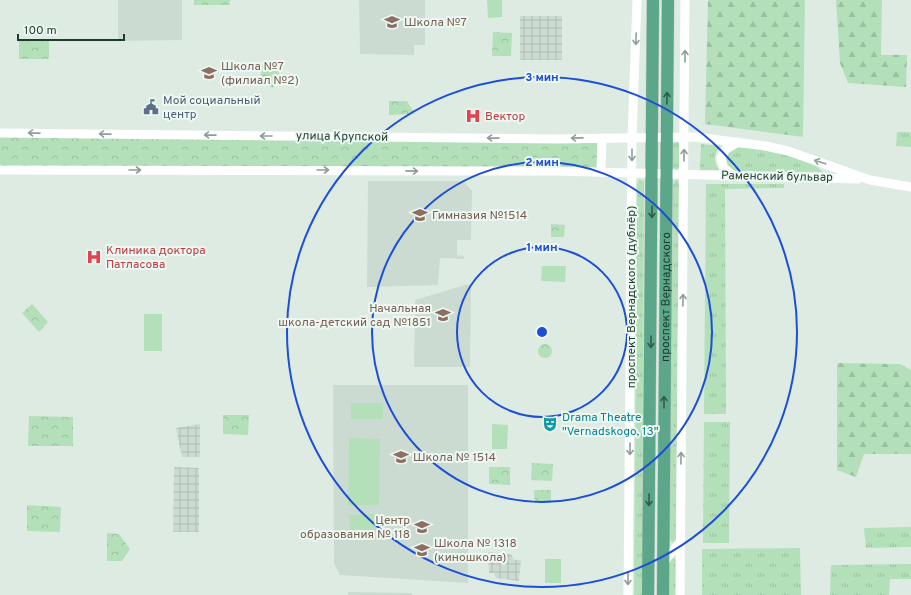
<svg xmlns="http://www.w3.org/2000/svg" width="911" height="595" font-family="Overpass,sans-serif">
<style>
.built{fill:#ccdbd2}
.industrial{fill:url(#industrial-grid)}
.grass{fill:url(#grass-tufts)}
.forest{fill:url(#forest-firs)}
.park{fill:url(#park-crowns)}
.pitch{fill:#b3e0b9}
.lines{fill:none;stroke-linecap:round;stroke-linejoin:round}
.major-casing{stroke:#bbc5c1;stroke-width:13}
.minor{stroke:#fff;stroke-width:9}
.major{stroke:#5ca689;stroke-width:12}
.oneway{stroke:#8e9e98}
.oneway2{stroke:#305c4b}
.ring{fill:none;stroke:#1d4ed8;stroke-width:2}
.labels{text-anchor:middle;stroke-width:4;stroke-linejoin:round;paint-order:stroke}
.education-label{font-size:12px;fill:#785e54;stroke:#eef8f2;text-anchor:start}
.service-label{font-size:12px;fill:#4e5e75;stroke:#eef8f2;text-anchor:start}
.health-label{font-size:12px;fill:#be3a42;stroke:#eef8f2;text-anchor:start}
.street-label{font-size:12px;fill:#1d3d30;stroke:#eef8f2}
.culture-label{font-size:12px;fill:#0d838f;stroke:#eef8f2;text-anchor:start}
.centre{fill:#1d4ed8;stroke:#eef8f2;stroke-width:2}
.ring-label{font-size:12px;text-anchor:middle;font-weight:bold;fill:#1d4ed8;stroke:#eef8f2;stroke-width:4;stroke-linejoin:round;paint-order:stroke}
</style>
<defs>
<pattern id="industrial-grid" width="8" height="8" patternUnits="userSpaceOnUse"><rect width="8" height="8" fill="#ccdbd2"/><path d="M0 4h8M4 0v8" fill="none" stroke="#afbdb5"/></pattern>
<pattern id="grass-tufts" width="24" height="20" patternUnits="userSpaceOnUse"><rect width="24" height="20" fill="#b3e0b9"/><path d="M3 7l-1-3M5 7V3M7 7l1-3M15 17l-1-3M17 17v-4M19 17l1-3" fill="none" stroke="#9ac19f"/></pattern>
<pattern id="forest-firs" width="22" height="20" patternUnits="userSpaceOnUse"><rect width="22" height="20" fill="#b3e0b9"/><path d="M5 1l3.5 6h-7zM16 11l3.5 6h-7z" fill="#9ac19f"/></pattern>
<pattern id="park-crowns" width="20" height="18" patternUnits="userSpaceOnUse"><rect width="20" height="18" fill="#b3e0b9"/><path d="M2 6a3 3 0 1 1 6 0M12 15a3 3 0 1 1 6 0" fill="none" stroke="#9ac19f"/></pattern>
</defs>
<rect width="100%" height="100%" fill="#deebe3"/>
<!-- built -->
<g class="built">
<path d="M118,0h64v40l-64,1z"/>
<path d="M359,0h66v45h-11v10l-54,-1z"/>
<path d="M368,181h95l9,10 -1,49h-14v15l7,1v3l-24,-1 -2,27 -71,2z"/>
<path d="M465,285h6l-1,82h-56l1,-67z"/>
<path d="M333,385h135v198l-128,-8 -6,-12z"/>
<path d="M348,592l64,1v2h-64z"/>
</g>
<!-- industrial -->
<g class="industrial">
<rect x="520" y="16" width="42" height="44"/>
<path d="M200,424v33h-18l-6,-29z"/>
<path d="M174,467l25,1v64h-26z"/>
<path d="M488,552l23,2 3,6h7l-2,21 -23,-3 -2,-5h-5z"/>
</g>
<!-- grass -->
<g class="grass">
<path d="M897,132h14v15l-15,-1z"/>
<path d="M676,142l3,1 1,23 -3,5 -5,-4 1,-24z"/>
<path d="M701,144l20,2c-8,7 -8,17 -1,24h-20z"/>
<path d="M733,147c24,2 73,7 90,25l-89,-1 -8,-8 -1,-8z"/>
<path d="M639,179l5,2v3l-2,411h-8l3,-411z"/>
<path d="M675,180h3l1,5 -3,354 -3,4 -4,-4 4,-354z"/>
<path d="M706,184h78v4l-59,1 1,225h-22z"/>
<path d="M704,422h26l-1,121h-26z"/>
<path d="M911,527v20l-45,1 -2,-20z"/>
<path d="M800,548l1,47h-99v-46z"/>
<path d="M673,556l3,4v35h-7l1,-35z"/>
<path d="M911,564v15h-21l-1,16h-59l1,-30z"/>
</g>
<!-- forest -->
<g class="forest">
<path d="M708,0h97l-2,137 -98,-13z"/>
<path d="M836,0h46l-1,55h26l-1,32 -58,-4 -8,-20z"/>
<path d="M837,363l63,1 11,6v84h-47l-8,23 -19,-7z"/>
</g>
<!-- park -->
<g class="park">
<rect x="194" y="0" width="36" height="5"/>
<path d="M493,32l19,1 -1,23h-19z"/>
<rect x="19" y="40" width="30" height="19"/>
<path d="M262,64l17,1v11l-3,2v6l-3,4 -8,-4 -1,-7 -3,-1z"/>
<path d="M389,101h18l8,13 -26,1z"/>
<path d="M0,135l599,6v28l-599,-3z"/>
<path d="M551,224l14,1 -1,12h-13z"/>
<path d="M32,304l16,18 -9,10 -17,-19z"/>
<circle cx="545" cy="351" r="7"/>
<path d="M223,415h26l-1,20 -25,-1z"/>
<path d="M29,416l44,1v29h-45z"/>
<path d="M532,463l21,1 -1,17 -21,-1z"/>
<path d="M489,467h21v18l-21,-1z"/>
<path d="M534,490h17v13h-16z"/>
<path d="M27,505l34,2 -1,25 -33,-1z"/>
<path d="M107,533l12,1 11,15 -8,12h-15z"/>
</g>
<!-- pitch -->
<g class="pitch">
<path d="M487,0h15v17l-14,1z"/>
<path d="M542,266h24l-1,16 -24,-1z"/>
<rect x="144" y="314" width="18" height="37"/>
<rect x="351" y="403" width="32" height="16"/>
<path d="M492,424l16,1 -1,24h-15z"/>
<path d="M349,438l31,1 -1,66h-31z"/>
<path d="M376,514l1,16 -27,1 -1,-16z"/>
<rect x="545" y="559" width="16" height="24"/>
</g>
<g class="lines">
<!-- major casing -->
<g class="major-casing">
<g id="major">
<path d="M648,595l5,-595"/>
<path id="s1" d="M663,595l5,-595"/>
</g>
</g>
<!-- minor -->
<g class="minor">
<path d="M0,133l557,6 139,-2 70,9 22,5 82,29 41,7"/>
<path d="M0,170l556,1 302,8"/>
<path d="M601,172l1,-34"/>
<path d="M733,175l-9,-6 -3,-11 5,-9 12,-7"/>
<path d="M663,563l18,-22"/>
<path d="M628,595l4,-458 5,-137"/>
<path d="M680,595l5,-595"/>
</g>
<!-- major -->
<use href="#major" class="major"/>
</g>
<!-- one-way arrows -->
<defs><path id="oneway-shaft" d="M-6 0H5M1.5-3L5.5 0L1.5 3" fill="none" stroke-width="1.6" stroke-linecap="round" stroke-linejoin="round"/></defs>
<g class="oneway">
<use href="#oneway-shaft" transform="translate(636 39) rotate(92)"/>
<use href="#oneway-shaft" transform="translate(685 56) rotate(-90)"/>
<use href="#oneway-shaft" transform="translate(34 133) rotate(-179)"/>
<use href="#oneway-shaft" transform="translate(105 134) rotate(-179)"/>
<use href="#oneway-shaft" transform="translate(210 135) rotate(-179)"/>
<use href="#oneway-shaft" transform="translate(266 136) rotate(-180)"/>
<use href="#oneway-shaft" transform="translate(493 138) rotate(-179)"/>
<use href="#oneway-shaft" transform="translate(577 138) rotate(179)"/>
<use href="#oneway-shaft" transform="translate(632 155) rotate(90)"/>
<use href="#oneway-shaft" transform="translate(684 155) rotate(-89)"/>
<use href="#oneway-shaft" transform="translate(820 162) rotate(-162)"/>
<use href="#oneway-shaft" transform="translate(135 170)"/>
<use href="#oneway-shaft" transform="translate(323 170)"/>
<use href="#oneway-shaft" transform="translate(412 171) rotate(1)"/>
<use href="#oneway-shaft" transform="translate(683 300) rotate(-89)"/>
<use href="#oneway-shaft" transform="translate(630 449) rotate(90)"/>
<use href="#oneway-shaft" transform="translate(681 458) rotate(-89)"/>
<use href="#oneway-shaft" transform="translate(628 579) rotate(91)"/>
</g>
<g class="oneway2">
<use href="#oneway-shaft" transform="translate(667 98) rotate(-89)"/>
<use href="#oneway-shaft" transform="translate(652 212) rotate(91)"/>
<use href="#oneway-shaft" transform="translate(651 342) rotate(91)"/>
<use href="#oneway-shaft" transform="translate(664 402) rotate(-90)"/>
<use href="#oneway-shaft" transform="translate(649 500) rotate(91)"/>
</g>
<!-- distance rings -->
<g class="ring">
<circle cx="542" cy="332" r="85"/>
<circle cx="542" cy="332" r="170"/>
<circle cx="542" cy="332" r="255"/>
</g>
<!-- icons -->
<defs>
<g id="school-bare" transform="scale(1.2)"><path d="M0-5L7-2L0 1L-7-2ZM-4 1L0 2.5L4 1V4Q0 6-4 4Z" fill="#8d6e63" stroke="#eef8f2" stroke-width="2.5" paint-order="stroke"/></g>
<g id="civic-bare" transform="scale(1.2)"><path d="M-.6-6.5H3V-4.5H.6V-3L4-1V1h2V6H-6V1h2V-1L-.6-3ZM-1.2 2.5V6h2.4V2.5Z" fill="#5c6f8a" stroke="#eef8f2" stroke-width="2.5" paint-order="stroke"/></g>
<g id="hospital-bare" transform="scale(1.2)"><path d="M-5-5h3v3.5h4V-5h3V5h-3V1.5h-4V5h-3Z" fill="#e0444e" stroke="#eef8f2" stroke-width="2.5" paint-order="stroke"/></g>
<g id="theatre-bare" transform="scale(1.2)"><path d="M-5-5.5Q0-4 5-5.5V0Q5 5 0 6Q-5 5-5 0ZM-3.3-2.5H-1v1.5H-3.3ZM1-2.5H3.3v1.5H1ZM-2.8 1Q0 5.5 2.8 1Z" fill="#0f9aa8" stroke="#eef8f2" stroke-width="2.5" paint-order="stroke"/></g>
</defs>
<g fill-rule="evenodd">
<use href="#school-bare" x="392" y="22"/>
<use href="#school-bare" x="209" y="73"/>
<use href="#civic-bare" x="151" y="107"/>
<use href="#hospital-bare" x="473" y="116"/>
<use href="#school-bare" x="420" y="215"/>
<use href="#hospital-bare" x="94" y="257"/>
<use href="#school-bare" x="443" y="315"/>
<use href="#theatre-bare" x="550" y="424"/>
<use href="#school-bare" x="401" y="457"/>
<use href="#school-bare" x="422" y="527"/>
<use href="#school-bare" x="422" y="550"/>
</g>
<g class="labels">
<!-- education labels -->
<g class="education-label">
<text x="404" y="26">Школа №7</text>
<text x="221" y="70">Школа №7<tspan x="221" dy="14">(филиал №2)</tspan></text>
<text x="432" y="219">Гимназия №1514</text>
<text x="431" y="312" text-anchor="end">Начальная<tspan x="431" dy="14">школа-детский сад №1851</tspan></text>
<text x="413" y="461">Школа № 1514</text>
<text x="410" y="524" text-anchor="end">Центр<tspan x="410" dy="14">образования № 118</tspan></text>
<text x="434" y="547">Школа № 1318<tspan x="434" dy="14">(киношкола)</tspan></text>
</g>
<!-- service labels -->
<g class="service-label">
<text x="163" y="104">Мой социальный<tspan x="163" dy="14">центр</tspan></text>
</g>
<!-- health labels -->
<g class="health-label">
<text x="485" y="120">Вектор</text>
<text x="106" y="254">Клиника доктора<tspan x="106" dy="14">Патласова</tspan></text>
</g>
<!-- street labels -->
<g class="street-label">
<text transform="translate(342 136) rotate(1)" y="4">улица Крупской</text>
<text transform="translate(777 176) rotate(1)" y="4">Раменский бульвар</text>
<text transform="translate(631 297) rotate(-90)" y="4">проспект Вернадского (дублёр)</text>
<text dy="4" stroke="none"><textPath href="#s1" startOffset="298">проспект Вернадского</textPath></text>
</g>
<!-- culture labels -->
<g class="culture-label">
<text x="562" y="421">Drama Theatre<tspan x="562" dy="14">"Vernadskogo, 13"</tspan></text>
</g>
</g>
<circle cx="542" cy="332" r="6" class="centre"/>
<g class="ring-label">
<text x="542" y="81">3 мин</text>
<text x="542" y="166">2 мин</text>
<text x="542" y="251">1 мин</text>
</g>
<!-- scale -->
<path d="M18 34v6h106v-6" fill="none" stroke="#1d3d30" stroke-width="2"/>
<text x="24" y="34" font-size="12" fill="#1d3d30" stroke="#eef8f2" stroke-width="3" paint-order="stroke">100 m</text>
</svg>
